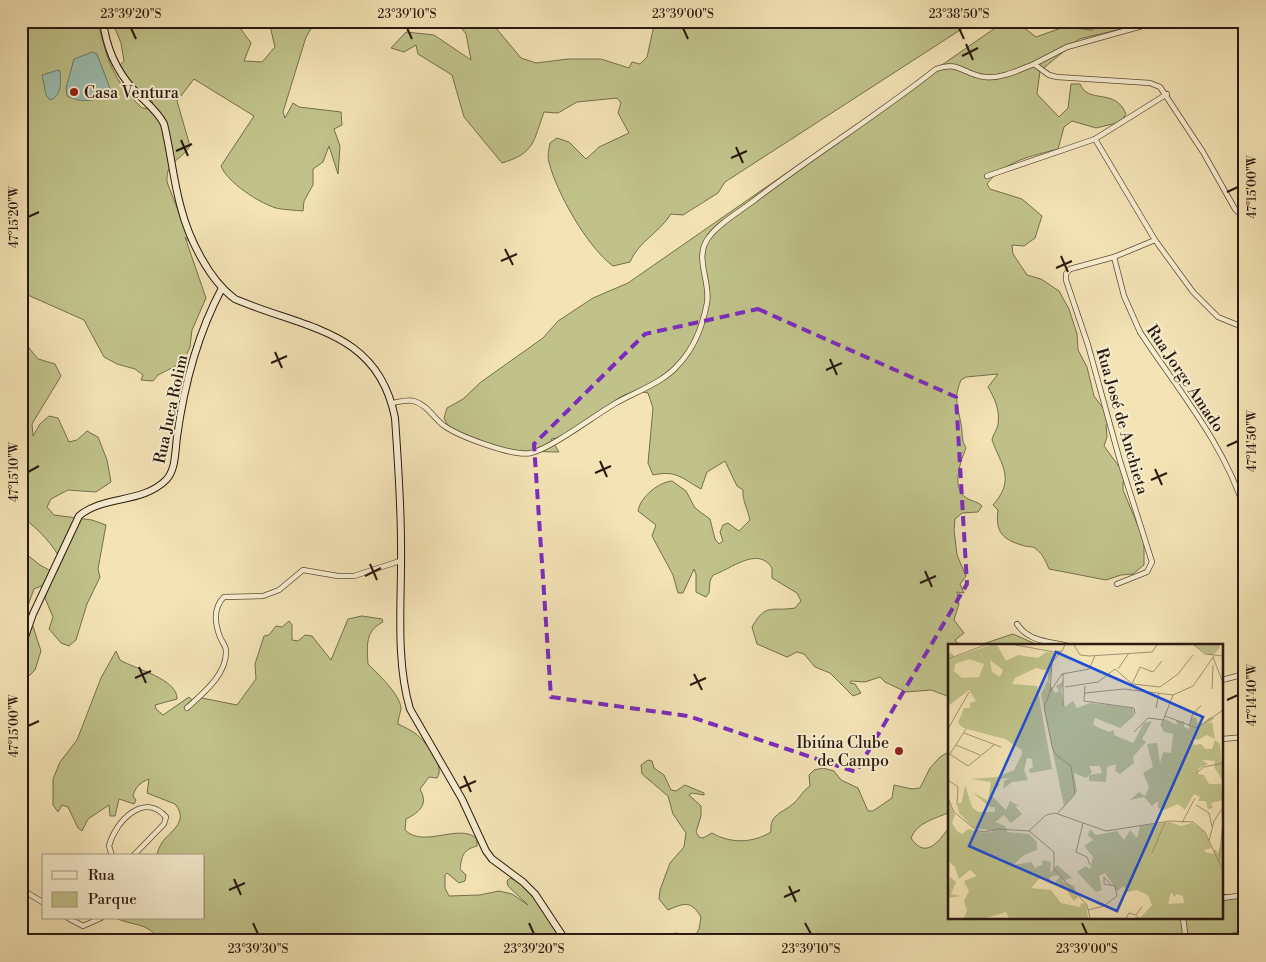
<svg xmlns="http://www.w3.org/2000/svg" width="1266" height="962" font-family="'Libre Bodoni',serif">
<style>
.green{fill:#c0c28a;stroke:#756e4d}
.water{fill:#9bbeb1;stroke:#6e7c71}
.lines{fill:none;stroke-linecap:round;stroke-linejoin:round}
.street-casing{stroke:#5c4c39;stroke-width:6}
.secondary-casing{stroke:#2a1910;stroke-width:8}
.street{stroke:#f7edcf;stroke-width:4.5}
.secondary{stroke:#f7edcf;stroke-width:6}
.marked{fill:none;stroke:#7b2cbf;stroke-width:4;stroke-dasharray:10 6;stroke-linejoin:round}
.ticks{fill:none;stroke:#2a1910;stroke-width:2}
.poi-dot{fill:#8f2418;stroke:#f7edcf;stroke-width:2}
.labels{text-anchor:middle;stroke-width:4;stroke-linejoin:round;paint-order:stroke}
.poi-label{font-size:16px;fill:#2a1910;stroke:#f7edcf;text-anchor:start}
.street-label{font-size:16px;fill:#2a1910;stroke:#f7edcf}
.inset-road{fill:none;stroke:#a39273;stroke-width:1}
.view{fill:#1d4ed8;fill-opacity:0.15;stroke:#1d4ed8;stroke-width:2.5}
.inset-edge{fill:none;stroke:#2a1910;stroke-width:2.5}
.neatline{fill:none;stroke:#2a1910;stroke-width:2}
.ticks-label{font-size:12px;text-anchor:middle;fill:#2a1910}
</style>
<rect width="100%" height="100%" fill="#f3e3b5"/>
<filter id="stains"><feTurbulence type="fractalNoise" baseFrequency=".004" numOctaves="4"/><feColorMatrix values="0 0 0 0 .2 0 0 0 0 .09 0 0 0 0 .02 0 0 0 .5 -.17"/></filter>
<radialGradient id="worn" r=".72"><stop offset=".6" stop-color="#630" stop-opacity="0"/><stop offset="1" stop-color="#630" stop-opacity=".3"/></radialGradient>
<!-- green -->
<g class="green">
<path d="M21,21h77c9,39 14,58 44,87l12,1 -2,-8 -22,-18 -10,-18 4,-4 -3,-18 -9,-22h123l16,22 -7,18 18,1 13,-15 -5,-21 -6,-5h52l-10,16 -23,75 2,6 8,-15 6,4 42,5 1,13 -8,4 6,17 -2,28 -9,-28 -6,16 -10,7v16l-9,16 -1,10c-8,-1 -19,-1 -27,-3 -17,-5 -49,-26 -55,-42l33,-50 -60,-37 -17,22 13,45c-11,17 -24,14 -23,36l24,62 -6,-7 21,61 -14,32 -2,17 -7,15 -25,13 -5,6 -12,-1 2,-5 -8,-6 -18,-5 -13,-7 -20,-37 -63,-28z"/>
<path d="M456,21h34l31,37 15,5 32,-4h33l28,9 3,-6 8,2 7,-7 8,-36h319l-249,161 -7,11 -35,22 -12,-1c-12,19 -33,28 -41,48l-17,4c-25,-18 -57,-74 -64,-104 -2,-6 0,-13 1,-19l7,-5 12,4 17,17 13,-12 30,-14 -11,-20 3,-10 -4,-5 -40,4 -19,11 -14,-1c-11,30 -9,41 -42,51l-38,-46 -12,-42 -34,-21 -2,-9 -12,7 -13,-4 15,-16 28,3 37,25 -5,-26z"/>
<path d="M1009,21l9,2 18,14 28,-10 28,3 16,-9h35l-5,4 -59,14 -39,32 -3,23 22,23 9,-9 3,-24h9c9,21 35,3 46,30l-5,8 -25,6 -24,-7 -8,6 -6,22c-26,7 -54,12 -71,35l3,5 32,10 20,17 -7,22 -11,8 -12,-1 1,9 14,21 14,4 18,12 10,18 8,25 1,16 9,17 7,29 15,20 -1,8 -2,1 1,12 -3,9 19,26 2,10h-2v8l21,50v25l-11,9 -12,1 -15,5 -57,-11c-3,-7 -6,-15 -13,-20 -3,-3 -7,-2 -11,-3 -22,-6 -30,-13 -27,-36l-5,-5c23,-26 8,-40 -1,-65 1,-6 5,-10 6,-15 2,-15 -3,-26 -10,-38l10,-13 -32,3 -5,3c-8,19 -3,26 0,44 2,10 0,16 5,24 -5,12 -15,39 -1,49 5,4 12,4 17,9l-4,6 -16,1 -7,6 -1,11 3,25 9,21 -6,8 4,9 -7,-1 2,12 -5,16 10,13 -9,7 5,6h-10v51l-19,-7 -25,2 -21,-10 -5,-5 -15,5 -14,-1 -1,2 5,1 6,9 -8,3 -23,-23 -15,-6 -11,-13 -7,-2 -10,5 -30,-13 -5,-17c14,-25 20,-15 43,-19l6,-7 -4,-8 -25,-15v-10c-14,-23 -42,2 -59,7l-3,6 -1,12 -3,4 -10,-5v-18l-2,-5 -11,24h-5l-5,-18 -21,-39 4,-11 -18,-14c2,-14 21,-29 34,-30l14,10 9,17 15,11 5,20 4,5 4,-3 -3,-9 3,-7 5,-2 11,8 11,-11c-2,-10 -8,-20 -7,-30l-6,-4 -12,-25 -18,11 -6,17c-20,-11 -24,-19 -48,-14l-5,-12 5,-55 -5,-15c-31,-9 -52,31 -78,42 -5,2 -13,3 -19,4l8,13 -48,-1 -43,-14 -20,-11 -4,-8 3,-10 16,-9 18,-17 62,-44 15,-17 35,-23 35,-15 370,-257z"/>
<path d="M21,338l17,21 17,5 6,12 -29,48 1,12 7,-12 9,-8 9,2 11,24 8,-2 10,-9 11,6 9,23 4,22 -15,10 -28,-2 -17,9 -4,8 7,8 38,5 14,5 -8,44 2,8 -13,27 -11,36 -7,6 -8,-3 -12,-14 4,-12 -8,-19 3,-15 -14,6 -7,19 14,43 -6,19 -14,14v-134l19,15 9,5h9l3,-9c-5,-13 -25,-35 -37,-42l-3,1z"/>
<path d="M362,616l20,3 1,3c-18,9 -16,23 -15,42 9,9 33,31 33,45 -1,5 -3,10 -3,15 6,3 13,6 18,10 9,7 30,32 21,44l-8,-1 -9,12c1,3 3,5 3,8 3,11 -9,18 -17,22l-1,11c19,19 55,-8 72,9v7c-14,4 -15,9 -17,23l6,6 -1,6 -6,2 -12,-10 -2,2v13l4,8 31,-1 19,-4 13,3 16,11 -20,-19 -1,-5 3,-3c19,6 41,46 53,63h-405c-7,-19 -27,-15 -42,-23h88v-62h-48c2,-5 4,-11 7,-15 9,-11 26,-20 12,-37l-28,-11 2,-14c-8,3 -14,8 -16,17l3,4 -2,4 -15,-5 -4,17h-5l-1,-11 -21,14 -6,12 -4,-3 -10,-21 -6,-2 -4,7 -5,-7v-26l7,-17 17,-22 24,-62 15,-27 4,9c15,9 58,19 57,39l-22,6 1,4 7,6 26,-18 4,4 9,-3 35,7 19,-26 -1,-15 9,-28 5,-1 7,-9 6,1 7,-6 3,4v15l6,1 7,-6 7,1 19,24 17,-41z"/>
<path d="M1013,634l27,12h-63z"/>
<path d="M950,751v61c-15,7 -33,10 -39,26 15,23 29,2 39,-12v92h272v-24l14,2 8,11 -4,11 1,5 4,-4 -4,12 -21,5 -4,5h-552l1,-4 10,-4 20,3 4,-7 2,-12c-10,-17 -17,-14 -33,-7l-9,-11 1,-9 10,-27 14,-16 2,-14 -13,-19 -5,-18 -26,-22 -1,-9 7,-5 4,1 2,7 10,7 7,15 5,1 9,-6 19,8v2l-12,-2 -3,2 12,11v10l-5,16 3,5 4,1 9,-5c19,11 41,10 59,-1 -2,-18 12,-19 23,-29 6,-5 9,-13 16,-17l-1,-11 5,-5 9,-2 11,3 7,9 17,8 10,23h5l19,-13 2,-13 18,4 8,-1 10,-20 10,-11z"/>
</g>
<!-- water -->
<g class="water">
<path d="M92,52l5,2 14,37c-13,10 -29,13 -44,5l-1,-8 8,-29z"/>
<path d="M58,70l2,1c1,11 2,25 -10,29l-4,-5 -4,-20z"/>
</g>
<g class="lines">
<!-- street casing -->
<g class="street-casing">
<g id="street">
<path d="M1160,21l-93,26 -33,17 15,11 8,2 93,6 10,4 43,65 32,57 10,10"/>
<path d="M1244,21l1,1"/>
<path d="M1095,139l60,101 38,52 25,25 27,11"/>
<path d="M987,176l108,-37 72,-45"/>
<path d="M1114,257l10,39 16,36c38,58 84,111 105,179"/>
<path d="M392,403c7,-1 16,-4 22,-2 13,4 19,16 29,24 15,11 70,32 88,28 21,-5 64,-38 85,-50 21,-12 47,-20 63,-39 15,-16 24,-40 28,-61 4,-22 -14,-46 2,-66 11,-15 32,-26 47,-38 59,-45 122,-84 180,-130 23,-9 28,6 49,8 16,2 34,-7 49,-13"/>
<path d="M1117,584l30,-12 5,-10 -32,-101 -32,-116 -22,-65v-6l4,-5 44,-12 41,-17"/>
<path d="M1017,624c12,18 31,17 51,22"/>
<path d="M1222,680l23,-6"/>
<path d="M187,708c15,-14 40,-33 39,-57 0,-5 -4,-9 -6,-14 -5,-13 -7,-29 4,-40l39,-1 16,-6 24,-20 35,6h16l46,-15"/>
<path d="M1222,739l23,-2"/>
<path d="M112,856l-3,-10c6,-24 35,-55 57,-29l-2,7 -31,32"/>
<path d="M21,889l23,14"/>
<path d="M1222,898l23,-3"/>
<path d="M68,918l15,8 18,-8"/>
<path d="M1183,918l3,23"/>
</g>
</g>
<!-- secondary casing -->
<g class="secondary-casing">
<g id="secondary">
<path d="M103,21c3,25 13,49 30,68 11,12 24,21 31,35 7,28 9,56 17,84 8,31 28,72 54,91 70,30 143,31 160,119 3,43 6,85 6,127 1,52 -6,114 9,164l52,90 24,52 6,8 31,23 12,12 31,47"/>
<path d="M21,648l12,-34 46,-98c24,-21 63,-12 87,-36 10,-10 9,-29 11,-43 7,-52 20,-102 45,-149"/>
</g>
</g>
<!-- street -->
<use href="#street" class="street"/>
<!-- secondary -->
<use href="#secondary" class="secondary"/>
</g>
<!-- marked area -->
<path class="marked" d="M758,309l198,88 11,187 -111,188 -168,-56 -137,-19 -17,-253 111,-110z"/>
<!-- ticks -->
<path class="ticks" d="M131,28l5,11M407,28l5,11M683,28l5,11M959,28l5,11M966,44l7,16M962,56l16,-8M181,140l7,16M736,147l7,16M176,151l16,-7M731,158l16,-7M1227,192l11,-5M28,217l11,-5M505,249l8,16M1061,256l7,16M501,261l16,-7M1056,268l16,-7M275,352l7,16M830,359l7,16M271,363l16,-7M826,370l16,-7M1227,446l11,-5M600,461l7,16M1155,469l7,16M28,472l11,-6M595,473l16,-7M1151,480l16,-7M370,564l7,16M925,571l7,16M365,576l16,-8M920,583l16,-7M139,667l7,16M694,674l8,16M135,678l16,-7M690,685l16,-7M1227,700l11,-5M28,726l11,-5M464,776l7,16M460,788l16,-7M234,879l7,16M789,886l7,16M229,890l16,-7M784,897l16,-7M253,923l5,11M529,923l5,11M805,923l6,11M1082,923l5,11"/>
<!-- markers -->
<g class="poi-dot">
<circle cx="74" cy="92" r="5"/>
<circle cx="899" cy="751" r="5"/>
</g>
<g class="labels">
<!-- poi labels -->
<g class="poi-label">
<text x="84" y="98">Casa Ventura</text>
<text x="889" y="748" text-anchor="end">Ibiúna Clube<tspan x="889" dy="18">de Campo</tspan></text>
</g>
<!-- street labels -->
<g class="street-label">
<text transform="translate(1186 378) rotate(56)" y="6">Rua Jorge Amado</text>
<text transform="translate(170 409) rotate(-78)" y="6">Rua Juca Rolim</text>
<text transform="translate(1123 421) rotate(74)" y="6">Rua José de Anchieta</text>
</g>
</g>
<!-- overview -->
<g transform="translate(948 644)">
<rect width="275" height="275" fill="#f3e3b5"/>
<path d="M42,1h7l9,16 12,-6 20,3 8,-6 9,1 -6,30 6,10 4,-2 -3,-5 8,-5 -3,9 4,17 8,-6 4,7 13,-5 43,5 1,8 -14,12 -25,-10 -2,6 4,3 12,5 5,-2v5l19,8 11,-20 8,-2 -10,18 4,3 -13,15 1,6 -14,11 -5,-3 1,-7 -9,3 -1,15 -17,-1v-6l13,-2 -2,-7h-11l3,6 -6,6 -12,-5 3,18 -13,15 -23,-112 7,-14v-9l-12,-3 -21,10 -3,6 25,2 15,83 -21,4 -3,-3 5,-3 -1,-8 -5,-1 -3,12 4,10 -16,2 -9,7 1,-8 6,-3 -11,1v7l-7,5v5l14,14 4,-9 9,5h-4l7,8 -11,9 -7,-8 -9,7 10,4 2,6 22,2 8,8v8l-13,5 -11,10 18,-3 6,8 -1,-3 6,-2 1,-5 8,2 -1,11 7,-8 15,13 -10,3 12,5 4,11 -4,4 -10,-14 -9,-5 5,-5 -2,-2 -8,2v5l-9,-5 -10,11 20,2 10,13 19,4 1,-4 5,1 2,14h-79l-3,-6 -20,6h-22l3,-8 -3,-9 5,-10 -5,-10 13,-5 -7,-6 -11,9 -4,-12 -7,-6v-61l7,15 -3,8 5,8 5,3 6,-5 16,4 11,-2 -21,-3 -15,-15 -2,-9 5,-2 3,-17 7,22 6,5h17v-5h-5l-18,-15 16,9 3,-19 -20,-3 26,-2 17,-7 8,-16v-4l-17,-11 -42,-11 -5,-5 6,-15h6v-5l6,-2 -7,-11 -21,16v-51l3,-3 4,5zM21,15l15,5 -5,13 -17,1 -8,-7 1,-7zM42,16l13,10 -3,7 -8,-5zM246,1h25l1,3 -7,7h-5zM243,73l5,1 2,6 2,-3v5l10,-9 5,1 -8,6 5,-2 3,17 -8,-4 -9,5 -7,-2 3,7 7,-1 5,5h6l3,-9 5,4 3,37 -9,-14 1,-6 -13,-1 6,4 -10,5v5l6,1 5,9h12l2,16 -12,3 2,5 -5,1 -2,-8h-8l2,-4 -6,-3 -9,16 -7,-6 -14,6 -6,-2v-7l-6,5 -8,-9 -14,3 9,-8 6,4 4,-9 -6,-14 10,-6 -6,-23 10,-1 3,20 3,-11 8,1 2,-19 -9,-2 -3,-6 4,-7 12,6 -1,-4h8v6l5,2zM222,178l11,4 11,-3 12,8 8,17 -8,2 1,2 8,2 2,-5 3,4 5,-15v80h-88l2,-3 3,3 12,-13 -4,-10 -11,-5 -10,2 -3,-6 -7,5 -12,-18 -6,3 3,14 -6,2 -19,-20 9,-6 4,3 3,-12 -9,-11 9,-6 -5,-5 2,-6 6,6 21,-4 7,9 6,-10 7,8 3,-12zM223,248l4,5 1,-3 7,2 1,7 -16,1zM2,233l6,5 -5,12 9,2 -12,2z" fill="#c0c28a" fill-rule="evenodd"/>
<path class="inset-road" d="M68,1l38,7 8,-1 3,-6M126,1l6,10 9,1 63,-4 5,-7M246,1l11,9 18,2M114,7l-10,11 -2,30 12,-18 27,-5 6,-13M265,13l10,26M0,15l37,-14M170,25l11,-16M115,29v33M184,40l28,3 18,-13 15,-19M184,40l8,-17 13,5 9,-11M137,42l-1,15 50,7 1,6M117,43l33,-5 17,-13 17,15M264,45l1,-24M102,48l-6,15 8,39 3,8 16,12 4,28 -17,19M137,49l39,-4 49,6 20,-9 21,-30M208,64l3,-15M217,72l32,12 26,-18M213,82l12,-31M241,82l4,-13 8,-7M0,85l21,-37M186,88l14,-14 16,2M16,89l37,14M8,101l24,10M0,109l20,13 26,-21M2,110l16,-25M248,129l8,-6 19,-4M0,136l10,7 -1,17M0,154l6,14 22,18 8,2 14,-3 31,2 17,-16 9,-2 51,18 64,-10 23,1 12,10 18,39M248,161l13,8 3,14M135,179l-7,29 11,5 3,8M234,179l13,-25M81,187l25,21v17l33,36 3,13M261,197l5,-20 9,-14M204,209l13,-31M271,218l4,-40M140,266l16,-4 13,-10 -2,-10 -11,-2v-7l7,8M178,274l3,-5 7,2 6,-8"/>
<path class="view" d="M108,8l147,65 -86,194 -148,-65z"/>
<rect width="275" height="275" class="inset-edge"/>
</g>
<!-- margin -->
<rect width="1266" height="962" fill="none" stroke="#f3e3b5" stroke-width="55"/>
<!-- legend -->
<rect x="42" y="854" width="162" height="65" fill="#f7edcf" stroke="#a59883"/>
<rect x="52" y="871" width="25" height="8" fill="#f7edcf" stroke="#a59883"/>
<text x="88" y="880" font-size="15" fill="#2a1910">Rua</text>
<rect x="52" y="892" width="25" height="15" fill="#c0c28a" stroke="#a59883"/>
<text x="88" y="904" font-size="15" fill="#2a1910">Parque</text>
<rect x="28" y="28" width="1210" height="906" class="neatline"/>
<g class="ticks-label">
<text x="131" y="18">23°39'20"S</text>
<text x="407" y="18">23°39'10"S</text>
<text x="683" y="18">23°39'00"S</text>
<text x="959" y="18">23°38'50"S</text>
<text transform="translate(1252 187) rotate(-90)" y="4">47°15'00"W</text>
<text transform="translate(14 217) rotate(-90)" y="4">47°15'20"W</text>
<text transform="translate(1252 441) rotate(-90)" y="4">47°14'50"W</text>
<text transform="translate(14 472) rotate(-90)" y="4">47°15'10"W</text>
<text transform="translate(1252 695) rotate(-90)" y="4">47°14'40"W</text>
<text transform="translate(14 726) rotate(-90)" y="4">47°15'00"W</text>
<text x="258" y="953">23°39'30"S</text>
<text x="534" y="953">23°39'20"S</text>
<text x="811" y="953">23°39'10"S</text>
<text x="1087" y="953">23°39'00"S</text>
</g>
<rect width="100%" height="100%" filter="url(#stains)"/>
<rect width="100%" height="100%" fill="url(#worn)"/>
</svg>
